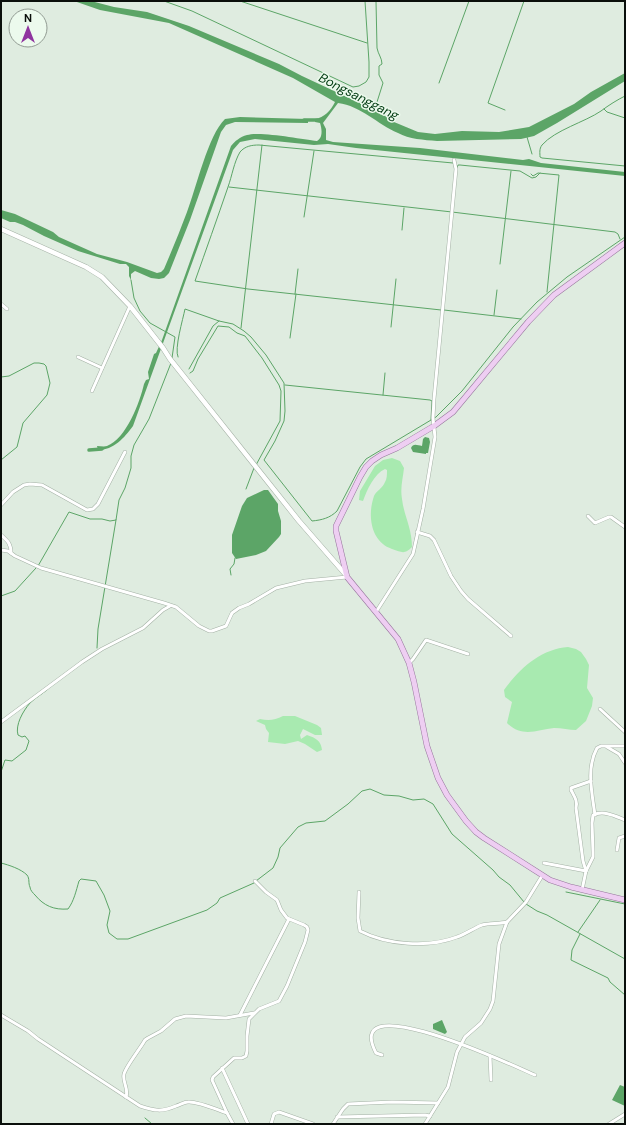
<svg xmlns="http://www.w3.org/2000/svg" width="626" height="1125" font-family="'DM Sans',sans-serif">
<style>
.green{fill:#a8eab0}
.water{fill:#5ca567}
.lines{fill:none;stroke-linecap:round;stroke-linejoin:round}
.stream{stroke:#5ca567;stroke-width:1}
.canal{stroke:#5ca567;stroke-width:3.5}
.street-casing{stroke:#a4b1a5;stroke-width:4}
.secondary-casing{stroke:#a4b1a5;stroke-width:5.5}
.primary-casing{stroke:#96769c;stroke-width:6}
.street{stroke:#fff;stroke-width:3}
.secondary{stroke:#fff;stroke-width:4.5}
.primary{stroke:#eecef2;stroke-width:5}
.labels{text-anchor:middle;stroke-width:3;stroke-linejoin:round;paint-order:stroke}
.water-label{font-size:13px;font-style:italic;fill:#043d14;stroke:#ecfaed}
</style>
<rect width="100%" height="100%" fill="#dfece0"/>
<!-- green -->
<g class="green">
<path d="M392,458l8,3 4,7c-1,10 -4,20 -2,31 2,17 10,29 10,48 -8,8 -10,5 -20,2 -21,-7 -25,-33 -18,-53 2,-5 9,-8 11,-14 2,-3 2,-8 2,-12l-2,-1c-11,5 -18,21 -22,32l-4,-1 1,-9 15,-25 8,-6z"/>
<path d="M568,647l8,2 5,3 5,7 3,6 -2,23 6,10 -1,8 -6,15 -10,9c-7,0 -14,-2 -22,-2 -17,2 -32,10 -47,-5l5,-21 -7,-5 -1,-7c16,-22 37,-41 64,-43z"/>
<path d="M283,716h12l22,9 4,3 1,7h-7l-12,-6 -3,6 1,4 6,-4c9,3 14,6 15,15l-5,2 -12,-8 -7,-3 -13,3 -17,-2 1,-9 -3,-4 -1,-4 -9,-4 4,-2c9,2 15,1 23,-3z"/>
</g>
<!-- water -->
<g class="water">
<path d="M74,1h17l23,6 33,5 42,14 90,38 23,12 79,37 13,9 24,10 17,2 27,-3 37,1 30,-5 45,-23 17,-12 34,-19v8l-68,42 -23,13 -13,3 -84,2c-13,-1 -28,-2 -39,-8 -21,-9 -37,-27 -60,-30l-15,20 3,6v11l7,2 87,6 103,12 6,-1 12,4 84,9v4l-269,-28 -28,-4 -14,1 -59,-6 -15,3 -7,8 -100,276c-9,12 -19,24 -35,24l-1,-4c3,0 7,1 10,0 19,-7 33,-44 37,-62l2,-4 3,-1 -1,-7 6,-18 2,-1 6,-13 69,-194c4,-5 9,-9 16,-11 13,-4 54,4 70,6 6,-3 5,-12 3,-18l-5,-1v-3c9,-1 16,-9 20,-17l-42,-24 -124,-55 -69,-13z"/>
<path d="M240,117l68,2v4l-73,-1 -9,3 -5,7 -31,88 -21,53 -5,5 -5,1 -8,-1 -16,-7 -4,3v6l-2,-4v-9l-3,-3h-6l-42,-13 -34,-15 -21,-11 -8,-3h-5l-9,-4v-8l14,4 38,18 6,5 38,17 30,8 30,11 4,-1 3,-3c8,-19 16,-38 23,-57 9,-23 21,-77 38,-93z"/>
<path d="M425,437l4,1 1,4 -2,11h-2v1l-13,-2 -2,-4c2,-5 6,-3 11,-2l1,-7z"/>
<path d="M264,490h4l10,14v7l3,10v13l-2,3 -13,14 -10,4 -20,4 -4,-6v-18l10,-29 5,-8z"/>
<path d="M442,1020l5,12 -2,2 -12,-5v-5z"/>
<path d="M620,1085l5,2v19l-13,-6z"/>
</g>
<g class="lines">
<!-- stream -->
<g class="stream">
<path d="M164,1l28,10 161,76 6,-1 7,-4 3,-5v-15l-4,-61"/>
<path d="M240,1l127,42"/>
<path d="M439,83l30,-82"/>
<path d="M625,96c-8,4 -16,9 -24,15 -16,11 -46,19 -59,34 -3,4 -2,8 -2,12l2,1 83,8"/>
<path d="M604,109l3,3 18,6"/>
<path d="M373,110l4,-8 6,-19 -4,-8v-9l3,-2c0,-6 -4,-10 -5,-16l-1,-47"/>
<path d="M505,110l-17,-7 36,-102"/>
<path d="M527,137l5,17"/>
<path d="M457,168l1,-3h2l60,6 12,7 4,-1 4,-4"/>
<path d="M531,174l2,2 5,-3 21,2 -12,117"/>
<path d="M229,187l223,25 163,20 3,2 2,5"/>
<path d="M304,217l10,-66"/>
<path d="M402,230l2,-22"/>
<path d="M500,264l11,-93"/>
<path d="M131,280l3,18 6,13 10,12 25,14 -3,21"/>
<path d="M295,294l3,-25"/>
<path d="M441,310l-193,-21 -53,-8c11,-31 22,-62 33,-94 4,-11 6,-25 12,-35 5,-6 12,-7 19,-7l194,18"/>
<path d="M444,310l77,9"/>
<path d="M494,315l3,-25"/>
<path d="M391,327l5,-48"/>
<path d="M241,328l21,-183"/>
<path d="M290,338l6,-44"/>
<path d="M178,357c-4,-8 5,-38 7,-48l34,12 14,3 11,7 7,6 15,18 18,28 1,28 -1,10 -9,20 -11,19 48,61c10,-1 18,-3 25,-10l23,-44 6,-8 70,-42 26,-26 51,-64 24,-25 30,-25 58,-40"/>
<path d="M189,369l24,-43 6,-5"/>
<path d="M190,373l3,-2 5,-12 20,-33 11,1 8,6 8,3 17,22 17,27 2,6 -1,30 -24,44"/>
<path d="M1,377l8,-1 25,-13h5l5,1 2,2 4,17 -3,12 -24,28 -6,24 -16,13"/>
<path d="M285,385l145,15 2,1 -1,19"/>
<path d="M383,395l2,-22"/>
<path d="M246,489l8,-21"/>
<path d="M38,566l31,-54 21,7h12l8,2 6,-1 3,-20 6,-12 6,-20v-12l3,-11 15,-26 22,-56"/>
<path d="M231,575l-1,-6 4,-5 1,-6"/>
<path d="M1,596l14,-5 21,-23"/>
<path d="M97,648l1,-19 18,-109"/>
<path d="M1,772l4,-12 7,1 14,-11 3,-9 -4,-5 -3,1 -4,-2c-3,-10 5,-24 12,-32 5,-5 12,-9 18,-14"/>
<path d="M1,863c8,2 20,6 26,12 3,4 1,8 3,12 0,3 3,6 5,8 9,11 19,15 33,14 6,-8 8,-18 11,-28l2,-2 15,2 8,14 6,16 -3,14 2,8 8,6h11l79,-29 10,-7 3,-5 34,-15"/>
<path d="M256,881l17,-13 5,-11 2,-9 18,-21 8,-4 19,-2 23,-17 14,-13 8,-2 14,6 15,1 14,4 11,-1 9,5 19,30 41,36 6,7 11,8 14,17"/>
<path d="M566,892l59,12"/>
<path d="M526,904l11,7 10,4 78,44"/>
<path d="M578,932l22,-32"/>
<path d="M580,934l-8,16 -1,10 37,18 2,4 15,13"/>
<path d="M145,1118l7,6"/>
</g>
<!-- canal -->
<g class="canal">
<path d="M304,120h14"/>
<path d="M89,450l13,-1"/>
</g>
<!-- street casing -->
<g class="street-casing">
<g id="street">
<path d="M1,304l6,5"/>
<path d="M78,357l24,11"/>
<path d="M92,391l38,-85"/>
<path d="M1,505l12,-13 11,-7 6,-1 12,1 45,25 6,-1 5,-5 27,-52"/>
<path d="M588,516l7,7 14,-6h2l14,10"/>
<path d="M417,532l13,4 4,4 17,36 10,15 7,8 43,37"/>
<path d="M1,535c7,6 10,9 10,18"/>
<path d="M1,550l7,1 7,5 26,12 123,35 12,4 23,19 10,5h3l14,-5 6,-13 7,-5 10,-4 27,-16 29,-7 42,-4"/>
<path d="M376,612l37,-58 10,-45 12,-72 -2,-19 1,-19 22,-230 -2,-9"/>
<path d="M409,663l4,-4 13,-19 42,14"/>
<path d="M600,709l25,23"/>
<path d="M1,722l81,-60 20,-13 41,-21 20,-18 7,-4"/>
<path d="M607,747l12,7 6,9"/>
<path d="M595,815c-3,-22 -9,-47 2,-67l4,-2h24"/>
<path d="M617,850l2,-12 6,-2"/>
<path d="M544,863l42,8"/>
<path d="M586,871l-3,-10 -7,-53c2,-7 -2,-12 -5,-18v-2l20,-7"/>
<path d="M582,890l4,-19 7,-14v-5l-1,-29 1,-8c11,-5 22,1 32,5"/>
<path d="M359,892l-1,26 2,13c27,14 68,17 97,6 9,-3 17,-9 25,-12 8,-2 17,-1 25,-3l19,-20 16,-26"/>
<path d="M1,1015l27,16 10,8 102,67c15,5 22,6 36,0 4,-1 8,-4 12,-4 9,-1 30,8 39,11l6,11"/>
<path d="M240,1015l49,-96"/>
<path d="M382,1055l-6,-2c-36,-70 144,16 159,22"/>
<path d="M490,1056l1,24"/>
<path d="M222,1068l26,56"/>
<path d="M126,1097c3,-9 -4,-15 -2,-23 2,-8 16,-25 21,-34l3,-2 13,-7 14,-12 11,-3 40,2 28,-5"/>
<path d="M227,1113l-15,-33 1,-3 21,-19h8l4,-2 1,-5v-15l2,-17 10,-10 20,-8 8,-15 18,-44 3,-12 -1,-3 -3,-2 -17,-7 -6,-8 -4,-10 -11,-8 -11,-11"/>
<path d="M337,1117l88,-2 5,1"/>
<path d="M271,1124l3,-10 5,-2 34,12"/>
<path d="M333,1124l10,-15 5,-5 44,-2 46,1"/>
<path d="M425,1124l23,-37 9,-35 8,-15 16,-14 9,-14 3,-8 6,-57 8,-22"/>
<path d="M609,1124l16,-10"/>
</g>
</g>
<!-- secondary casing -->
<g class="secondary-casing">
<path id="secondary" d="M1,229l85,38 16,10 28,29 33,42 7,11 129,162 47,54"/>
</g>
<!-- primary casing -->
<g class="primary-casing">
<path id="primary" d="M625,243l-71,52 -26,27 -75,90 -19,14 -37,22 -16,7 -9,6 -6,6 -6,10 -24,49v5l11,46 51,62 11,24 5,19 13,64 11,32 9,17 19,26 10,11 8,6 66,42 21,7 54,13"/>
</g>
<!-- street -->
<use href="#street" class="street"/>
<!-- secondary -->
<use href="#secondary" class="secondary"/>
<!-- primary -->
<use href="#primary" class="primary"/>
</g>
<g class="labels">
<!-- water labels -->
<g class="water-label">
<text transform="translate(359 96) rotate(27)" y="5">Bongsanggang</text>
</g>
</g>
<!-- border -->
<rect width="626" height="1125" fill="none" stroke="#0a0f0b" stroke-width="4"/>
<!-- north arrow -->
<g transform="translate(28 28)"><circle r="19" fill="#ecfaed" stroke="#929c93"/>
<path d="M0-3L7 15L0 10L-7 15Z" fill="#8f349f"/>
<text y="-6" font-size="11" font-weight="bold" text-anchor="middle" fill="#0a0f0b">N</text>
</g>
</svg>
